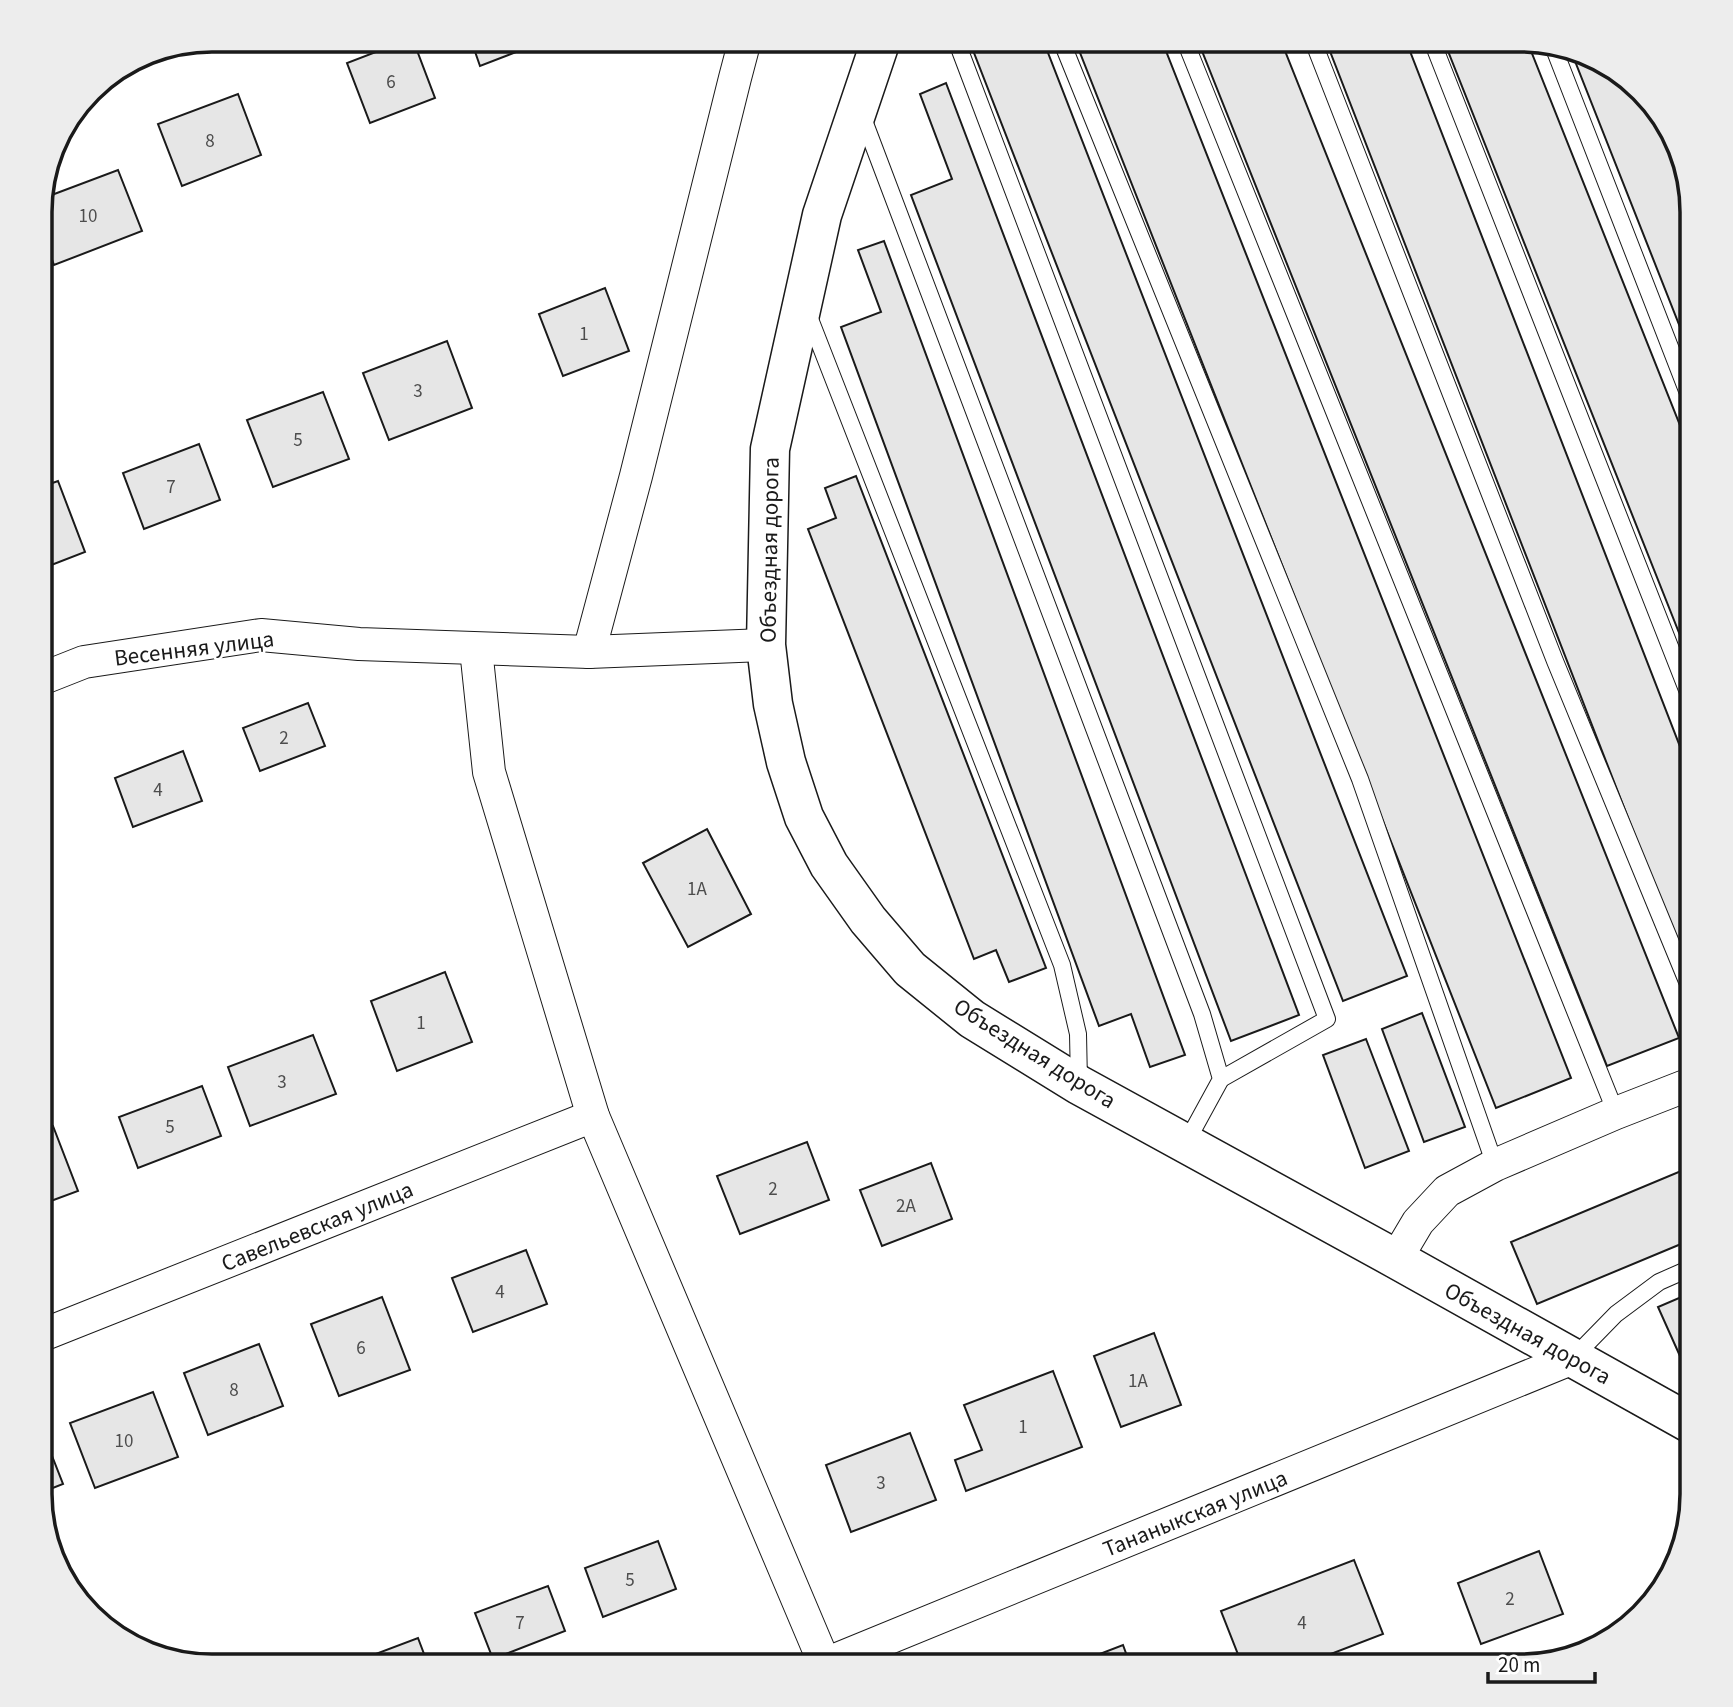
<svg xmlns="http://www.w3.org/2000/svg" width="1733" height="1707" font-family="'Source Sans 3',sans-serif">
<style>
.building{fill:#e6e6e6;stroke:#1a1a1a;stroke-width:2}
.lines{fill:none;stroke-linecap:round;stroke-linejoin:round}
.service-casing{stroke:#1a1a1a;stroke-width:18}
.minor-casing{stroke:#1a1a1a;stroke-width:34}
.secondary-casing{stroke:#1a1a1a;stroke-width:41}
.service{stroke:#fff;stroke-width:16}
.minor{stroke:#fff;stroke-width:32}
.secondary{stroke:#fff;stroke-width:38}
.labels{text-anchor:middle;stroke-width:5;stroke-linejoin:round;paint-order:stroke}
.number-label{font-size:19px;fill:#4d4d4d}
.street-label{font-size:23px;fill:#1a1a1a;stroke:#fff}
.rim{fill:none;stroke:#1a1a1a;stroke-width:3.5}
</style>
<rect width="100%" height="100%" fill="#fff"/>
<!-- building -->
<g class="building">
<path d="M407,40h6l22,58 -65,25 -23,-60z"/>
<path d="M471,40h76l-67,26z"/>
<path d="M969,40h74l364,936 -64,25z"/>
<path d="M1075,40l87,1 409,1037 -75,30z"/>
<path d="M1198,41h83l398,997 -72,28z"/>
<path d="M1326,41h80l287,739v205z"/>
<path d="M1444,41h83l166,417v210z"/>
<path d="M1571,51l25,7 54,41 30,48 13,65v148z"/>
<path d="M946,83l353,932 -68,26 -320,-846 41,-16 -32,-85z"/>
<path d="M238,94l23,61 -79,31 -24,-62z"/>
<path d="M118,170l24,61 -88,34 -13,-36v-30z"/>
<path d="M884,241l301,814 -35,12 -19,-53 -32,12 -258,-699 40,-15 -23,-62z"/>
<path d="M605,288l24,63 -66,25 -24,-62z"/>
<path d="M447,341l25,67 -83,32 -26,-67z"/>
<path d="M323,392l26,67 -76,28 -26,-67z"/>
<path d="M199,444l21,56 -76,29 -21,-56z"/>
<path d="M856,476l190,492 -37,14 -13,-32 -22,9 -166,-430 28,-11 -11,-30z"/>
<path d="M58,481l27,71 -44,17v-82z"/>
<path d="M308,703l17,43 -65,25 -17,-43z"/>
<path d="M183,751l19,50 -69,26 -18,-49z"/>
<path d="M707,829l44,85 -63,33 -45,-84z"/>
<path d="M445,972l27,70 -75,29 -26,-70z"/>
<path d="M1422,1013l43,114 -41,15 -42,-113z"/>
<path d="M313,1035l23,59 -86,32 -22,-59z"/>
<path d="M1366,1039l43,112 -44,17 -42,-113z"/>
<path d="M202,1086l19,50 -83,32 -19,-51z"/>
<path d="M53,1126l25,65 -38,14v-74z"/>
<path d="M807,1142l22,58 -89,34 -23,-58z"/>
<path d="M931,1163l21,56 -70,27 -22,-56z"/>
<path d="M1693,1166v73l-156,65 -26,-62z"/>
<path d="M526,1250l21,54 -74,28 -21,-54z"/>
<path d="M1693,1292v80l-5,2 -30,-67z"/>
<path d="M382,1297l28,73 -71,26 -28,-72z"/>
<path d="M1154,1333l27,72 -60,22 -27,-71z"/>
<path d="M259,1344l24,62 -75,29 -24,-62z"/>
<path d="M1053,1371l29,76 -116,44 -11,-31 27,-10 -18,-45z"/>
<path d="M153,1392l25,65 -83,31 -25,-65z"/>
<path d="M910,1433l26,67 -85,32 -25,-67z"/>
<path d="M45,1438l18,46 -23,9v-53z"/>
<path d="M658,1541l18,48 -73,28 -18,-49z"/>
<path d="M1539,1551l24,63 -82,30 -23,-61z"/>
<path d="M1354,1560l29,74 -86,33h-54l-22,-56z"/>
<path d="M548,1586l17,45 -72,28 -18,-46z"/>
<path d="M418,1638l11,29h-79l-1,-3z"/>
<path d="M1123,1645l8,22h-65z"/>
</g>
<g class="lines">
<!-- service casing -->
<g class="service-casing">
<g id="service">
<path d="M956,40l371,979 -106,60"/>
<path d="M1061,40l299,739 135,386"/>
<path d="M1185,41l431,1072"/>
<path d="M1313,41l242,620 138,335"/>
<path d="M1432,41l261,664"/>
<path d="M1553,46l140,360"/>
<path d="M863,118l339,896 19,65 -35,64"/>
<path d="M808,314l254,651 16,69 1,48"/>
<path d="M1573,1358l43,-44 43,-32 34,-15"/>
</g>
</g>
<!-- minor casing -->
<g class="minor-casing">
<g id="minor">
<path d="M476,649l13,123 104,344 233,551"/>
<path d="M589,652l47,-176 99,-398 10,-38"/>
<path d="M41,679l43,-17 177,-27 98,9 230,8 177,-7"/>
<path d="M1396,1259l22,-37 29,-31 48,-26 121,-52 77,-30"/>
<path d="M40,1336l553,-220"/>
<path d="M818,1667l755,-309"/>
</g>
</g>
<!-- secondary casing -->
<g class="secondary-casing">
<path id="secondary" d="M881,40l-59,175 -52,234 -4,196 7,59 13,58 18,55 25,48 39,55 42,49 62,50 107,66 317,174 297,166"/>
</g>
<!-- service -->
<use href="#service" class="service"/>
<!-- minor -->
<use href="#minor" class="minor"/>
<!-- secondary -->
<use href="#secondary" class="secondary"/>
</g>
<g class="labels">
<!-- number labels -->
<g class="number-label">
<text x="391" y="88">6</text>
<text x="210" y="147">8</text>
<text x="88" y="222">10</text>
<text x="584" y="340">1</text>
<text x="418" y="397">3</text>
<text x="298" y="446">5</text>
<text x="171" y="493">7</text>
<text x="284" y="744">2</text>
<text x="158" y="796">4</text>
<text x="697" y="895">1А</text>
<text x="421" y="1029">1</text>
<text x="282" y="1088">3</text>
<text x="170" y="1133">5</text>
<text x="773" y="1195">2</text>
<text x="906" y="1212">2А</text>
<text x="500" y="1298">4</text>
<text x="361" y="1354">6</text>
<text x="1138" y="1387">1А</text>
<text x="234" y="1396">8</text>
<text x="1023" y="1433">1</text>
<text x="124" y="1447">10</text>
<text x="881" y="1489">3</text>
<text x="630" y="1586">5</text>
<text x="1510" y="1605">2</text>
<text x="520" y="1629">7</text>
<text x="1302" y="1629">4</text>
</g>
<!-- street labels -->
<g class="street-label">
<text transform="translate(769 550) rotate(-89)" y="8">Объездная дорога</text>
<text transform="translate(194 648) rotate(-7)" y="8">Весенняя улица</text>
<text transform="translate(1035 1053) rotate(32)" y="8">Объездная дорога</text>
<text transform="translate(317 1226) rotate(-22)" y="8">Савельевская улица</text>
<text transform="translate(1528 1333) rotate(29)" y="8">Объездная дорога</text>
<text transform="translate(1195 1513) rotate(-22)" y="8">Тананыкская улица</text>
</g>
</g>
<!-- crop -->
<path d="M0 0H1733V1707H0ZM212 52H1520A160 160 0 0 1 1680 212V1494A160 160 0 0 1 1520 1654H212A160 160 0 0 1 52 1494V212A160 160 0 0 1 212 52Z" fill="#ededed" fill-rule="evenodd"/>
<path class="rim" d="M212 52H1520A160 160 0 0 1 1680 212V1494A160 160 0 0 1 1520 1654H212A160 160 0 0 1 52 1494V212A160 160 0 0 1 212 52Z"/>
<!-- scale -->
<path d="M1488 1672v10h107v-10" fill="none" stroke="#1a1a1a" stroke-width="3.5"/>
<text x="1498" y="1672" font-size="21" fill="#1a1a1a" stroke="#ffffff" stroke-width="5" paint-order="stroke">20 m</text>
</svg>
